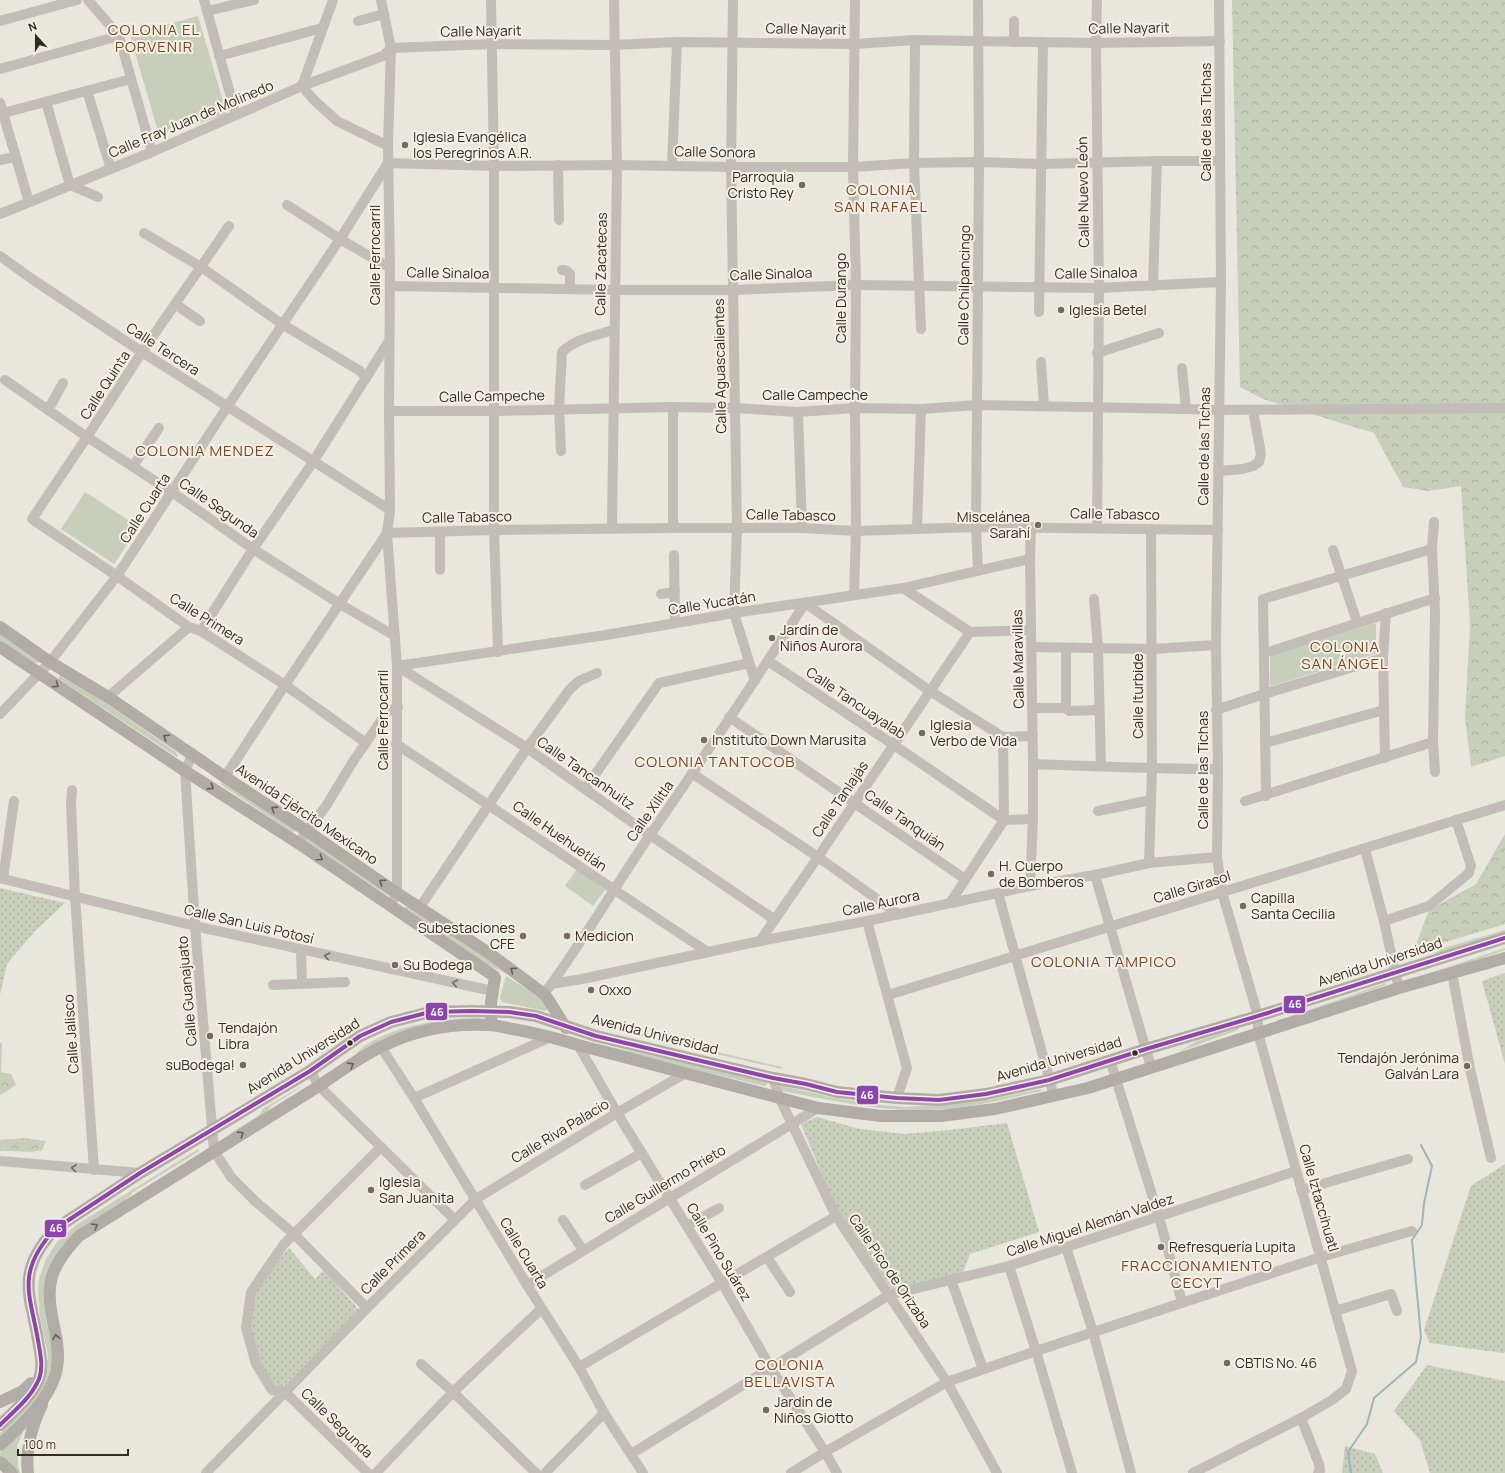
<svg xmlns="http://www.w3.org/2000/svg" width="1505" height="1473" font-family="Manrope,sans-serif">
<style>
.grass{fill:url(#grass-dots)}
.forest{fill:url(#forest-crowns)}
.green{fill:#c7ceb9}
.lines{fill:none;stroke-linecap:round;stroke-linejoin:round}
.stream{stroke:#9cb6b8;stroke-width:2}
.minor{stroke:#c2bdb7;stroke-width:10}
.major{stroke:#b1aca6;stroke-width:12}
.bus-1-casing{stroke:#f6f0e4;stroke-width:7}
.bus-1{stroke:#8e44ad;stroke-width:4}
.oneway{stroke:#655f59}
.oneway2{stroke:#736d67}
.poi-dot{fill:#726c66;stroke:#f6f0e4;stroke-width:1.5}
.bus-dot{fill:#322b26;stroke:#f6f0e4;stroke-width:1.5}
.labels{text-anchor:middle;stroke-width:4;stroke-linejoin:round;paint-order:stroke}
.street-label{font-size:14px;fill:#322b26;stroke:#f6f0e4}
.poi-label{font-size:14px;fill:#322b26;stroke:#f6f0e4;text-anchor:start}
.neighbourhood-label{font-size:15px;letter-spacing:1px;fill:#784528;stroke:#f6f0e4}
.line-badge{stroke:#f6f0e4;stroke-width:1.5}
.badge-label{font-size:11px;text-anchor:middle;font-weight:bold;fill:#fff}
</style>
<defs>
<pattern id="grass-dots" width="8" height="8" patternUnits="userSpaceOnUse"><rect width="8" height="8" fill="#c7ceb9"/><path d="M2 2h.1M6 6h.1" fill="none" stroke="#abb19f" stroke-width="1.8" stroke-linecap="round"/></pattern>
<pattern id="forest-crowns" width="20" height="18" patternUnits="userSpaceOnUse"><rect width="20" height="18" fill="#c7ceb9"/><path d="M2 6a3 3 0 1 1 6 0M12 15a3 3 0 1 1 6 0" fill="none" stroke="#abb19f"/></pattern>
</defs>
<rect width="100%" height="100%" fill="#e9e6de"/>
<!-- grass -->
<g class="grass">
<path d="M0,888l65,15 -30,28 -28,33 -7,31z"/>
<path d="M1505,973v91l-23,-83z"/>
<path d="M817,1117l43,12 44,5 46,-4 57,-7 32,109 -69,22 -8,21 -70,15 -55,-79 -36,-87z"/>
<path d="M1505,1164v188l-2,1 -73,-10 -6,-13 47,-144z"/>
<path d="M289,1248l26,31 9,-9 35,40 -79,79c-3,-3 -7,-6 -10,-9 -16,-19 -27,-65 -15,-88 9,-17 22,-30 34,-44z"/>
<path d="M1427,1365l78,16v92h-75l-10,-33 -26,-29z"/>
<path d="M1345,1446l30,8 8,19h-41z"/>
</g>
<!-- forest -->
<g class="forest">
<path d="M1232,0h273v756l-34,11 -6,-49 5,-93 -9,-139 -33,5 -25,-4 -29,-54 -111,-34 -23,-12z"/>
<path d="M1505,834v90l-92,28 16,-42 47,-26z"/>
<path d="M0,1043h2l-1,29 10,2 5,11 -16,10z"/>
<path d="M24,1138l22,3 -4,9c-14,4 -28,0 -42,1v-11z"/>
</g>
<!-- green -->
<g class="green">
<path d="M198,16l29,99 -68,20 -29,-100z"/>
<path d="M85,492l54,35 -25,37 -53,-35z"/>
<path d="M1375,623l1,2v27l-1,2 -103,32h-2v-28l1,-2z"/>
<path d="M0,634l39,26 -1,3h-4l-34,-22z"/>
<path d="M64,674l112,78 2,4 -1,1 -118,-78v-3z"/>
<path d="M222,782l74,48v1l-4,1 -69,-46 -2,-2z"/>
<path d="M305,838h2l84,55 -1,4 -84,-55z"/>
<path d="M577,869l28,21 -12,16 -28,-20z"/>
<path d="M405,907h3l78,51 22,17 -25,-13 -79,-54z"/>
<path d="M1505,930v5l-70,20v-2l9,-5z"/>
<path d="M1505,948v2l-37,13 -42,12 1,-1z"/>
<path d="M506,976l40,25 2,8 -2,2 -44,-9 -2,-4z"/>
<path d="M1386,983v2l-112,38 4,-3c36,-11 72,-25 108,-37z"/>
<path d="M478,1018l4,1 -36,2 -17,3 -76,33c4,-4 9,-10 14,-13 33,-20 73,-25 111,-26z"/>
<path d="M609,1028h6l81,19v2z"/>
<path d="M1239,1028l-1,2 -60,22 19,-11z"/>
<path d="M598,1044l156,34 13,4v3l-3,1 -166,-40z"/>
<path d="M708,1050l74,17v2l-79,-18z"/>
<path d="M783,1086l52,12 46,7 26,2 82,-7 52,-11v2c-36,8 -73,18 -111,19 -49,2 -99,-10 -148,-19l-1,-4z"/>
<path d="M300,1087v1l-29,18 -6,8 -35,21 -1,-1 29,-18 6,-8z"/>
<path d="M198,1149l1,1 -1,2 -65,40 -9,10 -46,28 -16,16 -11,18 -5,17 -2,14 2,25 6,26v22l-12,31 -40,41v-7l26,-25 21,-43 1,-10 -8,-38 -2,-26 1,-12 7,-20 11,-17 19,-17z"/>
<path d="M24,1430l-7,16 1,19 2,8h-2l-18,-18v-3z"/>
</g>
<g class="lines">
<!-- stream -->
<path class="stream" d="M1351,1473l-3,-21 19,-28 7,-26 42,-36 5,-25 -9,-97 10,-15 2,-22 8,-37 -11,-21"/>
<!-- minor -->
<g class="minor">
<path d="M88,0l31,36 33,116"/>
<path d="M204,0l32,115"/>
<path d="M333,0l-31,86 12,14 23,21 51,25"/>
<path d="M381,0l10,48 -3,98 2,122 -1,143 1,99 -3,23 10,133v227l-7,13"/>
<path d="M491,0l3,166v364l4,122"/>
<path d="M733,0l-2,167 6,361 -3,85 21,68"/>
<path d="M1097,0l-1,43 3,245 -2,240"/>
<path d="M207,11l47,-11"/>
<path d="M0,21l77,-21"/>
<path d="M358,21l26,-7"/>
<path d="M1014,21v21"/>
<path d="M915,40l-1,123 7,166"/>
<path d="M219,56l103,-28"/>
<path d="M0,69l119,-33"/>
<path d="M87,91l24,78"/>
<path d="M46,102l24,83 28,12"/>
<path d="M0,103l29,99"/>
<path d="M0,114l131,-35"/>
<path d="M0,160l15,-3"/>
<path d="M558,165l1,55"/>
<path d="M672,165l5,-123"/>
<path d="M287,205l53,34 50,29"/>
<path d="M0,214l152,-62 150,-66 81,-30 8,-8 101,-4 122,1 63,-3 178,2 60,-4 181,3 124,-2"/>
<path d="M229,226l-87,126 -55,85 -55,82 85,57 72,51 12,4 84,54 81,58"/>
<path d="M144,233l57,34 81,57 78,47 6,7"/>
<path d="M0,256l32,23 110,73 248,158"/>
<path d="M562,270l5,1 3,3v15"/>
<path d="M390,286l224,4h120l122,-5 243,3 122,-6"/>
<path d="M1153,286l4,-125"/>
<path d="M175,304l25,17"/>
<path d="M1039,312l4,-270"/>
<path d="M1097,353l62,-20"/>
<path d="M1041,362l3,44"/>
<path d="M1182,368l4,41"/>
<path d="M5,380l82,57 85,55 81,57 87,55 55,32"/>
<path d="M48,410l15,-27"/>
<path d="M389,411h105l179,-4 62,1 63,4 57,-4 66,1 56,-4 209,4 32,1 287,-2"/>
<path d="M798,412l4,116"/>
<path d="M561,451l-2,-42 3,-57c13,-13 35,-17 52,-22"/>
<path d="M133,466l26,-38"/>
<path d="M1218,471l25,-2 10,-3 6,-4 2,-8 -8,-44"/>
<path d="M1434,522l-2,27 3,62 -2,131 2,30"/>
<path d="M673,528v-121"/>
<path d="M612,529l5,-364 -3,-165"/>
<path d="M917,529l4,-120"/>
<path d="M440,532v38"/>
<path d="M387,533l107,-3 179,-2h129l54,3 120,-4 242,3"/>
<path d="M1333,550l24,72"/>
<path d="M674,555l1,68"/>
<path d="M978,571l-2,-44 3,-365 -1,-162"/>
<path d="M903,588l67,44 60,-2"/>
<path d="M661,594l14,-2"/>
<path d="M854,595l2,-64 -1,-123 1,-123 -3,-118 2,-167"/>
<path d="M1094,599l4,49 3,118"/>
<path d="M201,631l52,-82 60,-87 76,-121"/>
<path d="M1031,647l121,2 64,-4"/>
<path d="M1066,648v60"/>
<path d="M1265,653l170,-55"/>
<path d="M768,661l126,84 110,75 29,-1"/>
<path d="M397,666l209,-31 128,-22 169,-25 127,-29"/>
<path d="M397,666l130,82 123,87 125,85"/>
<path d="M108,697l81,-70"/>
<path d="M1032,708h34l3,3 30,-1"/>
<path d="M1216,710l48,-16 119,-36"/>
<path d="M0,714l50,-52 67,-86 110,-169 113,-168 48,-76 106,3 123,-1 114,2h122l61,-4 65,-1 62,2 116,-3h63"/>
<path d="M729,717l236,162"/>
<path d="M1003,737l30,-1"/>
<path d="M1265,743l119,-33"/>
<path d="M396,744c105,68 208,140 312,208"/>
<path d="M192,755l-7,16 10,155 19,225 17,26 25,25 38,32 73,74"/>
<path d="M1385,758l-2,-100 3,-45"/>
<path d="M1033,764c62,2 123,5 185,5"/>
<path d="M693,774l125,83 80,57"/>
<path d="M225,777l60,-92 102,-152"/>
<path d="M585,789l74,-106 90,-20"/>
<path d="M72,790l-1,14 4,92 19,274"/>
<path d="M1266,796l-3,-197 169,-50"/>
<path d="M1245,801l188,-59"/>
<path d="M1098,811l53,-11"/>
<path d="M298,843l28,-37 28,-46 33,-48 11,-5"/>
<path d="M1365,849l19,72 11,51 4,16"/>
<path d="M1149,863l3,-94 -1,-240"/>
<path d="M1095,875l56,192"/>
<path d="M0,878l195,48 298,65"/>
<path d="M3,879l11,-78"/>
<path d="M1030,886l3,-67v-55l-3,-205 1,-32"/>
<path d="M998,893l56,203"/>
<path d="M950,903l54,-83 -1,-83"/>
<path d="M420,907l107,-159 43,-59 9,-8 18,-8"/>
<path d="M867,921l40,147 -10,30"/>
<path d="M1384,921l45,-15 40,-33 2,-7 -15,-46"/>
<path d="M760,941l58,-84 152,-225"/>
<path d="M301,950l1,34"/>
<path d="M1452,973l18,96 21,89"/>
<path d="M551,984l31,-5 178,-38 107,-20 163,-35 65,-11 54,-12 68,-6"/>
<path d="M273,985l72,-3"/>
<path d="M544,994c38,-51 70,-106 106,-159 53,-77 105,-153 155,-232l125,88 73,46"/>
<path d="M888,995l617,-190"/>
<path d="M578,1045l39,68 105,170 49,85 54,84 12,21"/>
<path d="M381,1047l33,51 113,187 52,82 25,46 39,60"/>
<path d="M1110,1060l49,157 23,85"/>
<path d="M310,1071l9,15 135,133"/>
<path d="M773,1078l7,21 56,117 111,166 50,91"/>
<path d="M414,1098l137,-61"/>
<path d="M0,1161l140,12"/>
<path d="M585,1185l57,-32"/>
<path d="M1301,1190l107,-31"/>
<path d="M563,1220l20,30"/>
<path d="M687,1226l32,-18"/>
<path d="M1066,1247l27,85 38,141"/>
<path d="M767,1257l23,35"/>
<path d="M1009,1266l27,85 36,122"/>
<path d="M951,1280l32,89"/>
<path d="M527,1285l291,-177"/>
<path d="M1335,1311l56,-17 6,17"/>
<path d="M421,1364l32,28 83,81"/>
<path d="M579,1367l257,-151"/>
<path d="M1301,1418l18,46 1,7 -2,2"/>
<path d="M631,1454l258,-159 120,-29 287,-95"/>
<path d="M206,1473l161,-165 109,-109 141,-86 67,-39"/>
<path d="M368,1473l-83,-81 -13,-2 -16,-26 -10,-36 5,-36 33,-48 97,-97"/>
<path d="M376,1473l77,-81 88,-83"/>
<path d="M545,1473l59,-60"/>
<path d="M791,1473l34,-21 122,-70 89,-31 285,-94 91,-26"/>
<path d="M1193,1473l108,-55 31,-18 14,-11 6,-18 -94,-338v-17l-36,-124 -5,-35 1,-88 -2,-124 5,-363 -2,-282"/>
</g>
<!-- major -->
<g class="major">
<path d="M0,627l50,35 58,35 117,80 82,54 90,62 89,58 58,43 4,5 18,29"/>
<path d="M0,647l185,124 113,72 196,133 1,2 -4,24v18"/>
<path d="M0,1402l23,-11 8,-8"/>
<path d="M0,1425c14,-14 31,-27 39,-46 4,-11 2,-22 0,-33 -8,-51 -25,-72 16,-117l85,-56 170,-102 50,-35 31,-14 39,-10 42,-1 37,1 27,4 60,20 177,42 33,6 31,8 60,6 42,2 47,-6 63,-14 97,-31 112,-33 247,-78"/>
<path d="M0,1445c21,-20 46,-41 55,-69 5,-15 3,-30 0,-45 -10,-45 -8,-61 24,-95l240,-150c20,-14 40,-28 62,-39 33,-17 71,-24 108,-22 8,0 16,3 24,4 22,4 43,9 65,16l240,63 63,8h60l54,-7 93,-21 311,-100 106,-30"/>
<path d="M0,1462l12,11"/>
<path d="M28,1473c-3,-24 4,-47 14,-68"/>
</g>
<!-- bus-1 casing -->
<g class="bus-1-casing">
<path id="bus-1" d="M0,1425c14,-14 31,-27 39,-46 4,-11 2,-22 0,-33 -8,-51 -25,-72 16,-117l85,-56 170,-102 50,-35 31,-14 39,-10 42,-1 37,1 27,4 60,20 177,42 33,6 31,8 60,6 42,2 47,-6 63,-14 97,-31 112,-33 247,-78"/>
</g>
<!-- bus-1 -->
<use href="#bus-1" class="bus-1"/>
</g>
<!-- one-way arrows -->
<defs><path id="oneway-chevron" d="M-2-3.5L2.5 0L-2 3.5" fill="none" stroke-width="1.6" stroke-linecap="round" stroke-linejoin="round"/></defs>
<g class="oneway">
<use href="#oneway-chevron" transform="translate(56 685) rotate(34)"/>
<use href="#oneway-chevron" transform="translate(166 737) rotate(-146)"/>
<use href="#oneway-chevron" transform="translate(211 787) rotate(33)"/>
<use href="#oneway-chevron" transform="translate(274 809) rotate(-147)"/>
<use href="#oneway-chevron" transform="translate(320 858) rotate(35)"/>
<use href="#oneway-chevron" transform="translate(382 882) rotate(-145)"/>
<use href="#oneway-chevron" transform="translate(513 970) rotate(-143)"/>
<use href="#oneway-chevron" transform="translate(351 1065) rotate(-32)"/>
<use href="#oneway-chevron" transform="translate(241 1134) rotate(-32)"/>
<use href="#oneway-chevron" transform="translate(95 1226) rotate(-32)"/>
<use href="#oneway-chevron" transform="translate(56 1337) rotate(-101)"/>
</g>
<g class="oneway2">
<use href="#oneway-chevron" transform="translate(327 956) rotate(-168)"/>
<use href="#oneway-chevron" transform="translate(455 983) rotate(-168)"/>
<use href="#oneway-chevron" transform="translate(74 1168) rotate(-174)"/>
</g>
<!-- markers -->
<g class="poi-dot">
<circle cx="405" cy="145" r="4"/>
<circle cx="802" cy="185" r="4"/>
<circle cx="1061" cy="310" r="4"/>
<circle cx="1038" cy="525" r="4"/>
<circle cx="772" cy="638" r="4"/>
<circle cx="922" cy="733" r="4"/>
<circle cx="704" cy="740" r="4"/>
<circle cx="991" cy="874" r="4"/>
<circle cx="1243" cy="906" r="4"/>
<circle cx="523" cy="936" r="4"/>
<circle cx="567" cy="936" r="4"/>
<circle cx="395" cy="965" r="4"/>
<circle cx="591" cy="990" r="4"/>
<circle cx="210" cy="1036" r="4"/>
<circle cx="243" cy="1065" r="4"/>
<circle cx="1467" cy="1066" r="4"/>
<circle cx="371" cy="1190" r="4"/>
<circle cx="1161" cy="1247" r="4"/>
<circle cx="1227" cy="1363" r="4"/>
<circle cx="766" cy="1410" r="4"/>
</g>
<g class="bus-dot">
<circle cx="350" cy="1043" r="3.5"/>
<circle cx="1135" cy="1053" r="3.5"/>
</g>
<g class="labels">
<!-- street labels -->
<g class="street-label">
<text transform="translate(1129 28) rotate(-1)" y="5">Calle Nayarit</text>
<text transform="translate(806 29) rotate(1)" y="5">Calle Nayarit</text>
<text transform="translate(481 31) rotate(-1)" y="5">Calle Nayarit</text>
<text transform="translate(191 119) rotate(-23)" y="5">Calle Fray Juan de Molinedo</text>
<text transform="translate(1206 122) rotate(-90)" y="5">Calle de las Tichas</text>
<text transform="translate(715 152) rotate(1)" y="5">Calle Sonora</text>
<text transform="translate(1083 192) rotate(-91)" y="5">Calle Nuevo León</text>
<text transform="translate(375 255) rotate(-90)" y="5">Calle Ferrocarril</text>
<text transform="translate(601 264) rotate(-89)" y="5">Calle Zacatecas</text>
<text transform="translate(448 273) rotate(1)" y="5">Calle Sinaloa</text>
<text transform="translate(1096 273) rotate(-1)" y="5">Calle Sinaloa</text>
<text transform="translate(771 274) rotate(-2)" y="5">Calle Sinaloa</text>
<text transform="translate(964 285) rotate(-89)" y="5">Calle Chilpancingo</text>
<text transform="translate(841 298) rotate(-90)" y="5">Calle Durango</text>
<text transform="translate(163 349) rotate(33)" y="5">Calle Tercera</text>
<text transform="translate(720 366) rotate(-91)" y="5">Calle Aguascalientes</text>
<text transform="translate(105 385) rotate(-57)" y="5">Calle Quinta</text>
<text x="815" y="400">Calle Campeche</text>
<text transform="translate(492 396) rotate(-1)" y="5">Calle Campeche</text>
<text transform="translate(1204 446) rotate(-89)" y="5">Calle de las Tichas</text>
<text transform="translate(145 508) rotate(-57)" y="5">Calle Cuarta</text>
<text transform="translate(219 508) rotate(35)" y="5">Calle Segunda</text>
<text transform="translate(1115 514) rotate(1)" y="5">Calle Tabasco</text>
<text transform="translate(791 515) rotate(1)" y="5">Calle Tabasco</text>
<text transform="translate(467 517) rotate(-1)" y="5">Calle Tabasco</text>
<text transform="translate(712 603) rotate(-9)" y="5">Calle Yucatán</text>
<text transform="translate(207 619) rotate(32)" y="5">Calle Primera</text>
<text transform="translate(1018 659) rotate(-91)" y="5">Calle Maravillas</text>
<text transform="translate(1138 696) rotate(-90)" y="5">Calle Iturbide</text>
<text transform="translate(856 703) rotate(34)" y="5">Calle Tancuayalab</text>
<text transform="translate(383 720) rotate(-90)" y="5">Calle Ferrocarril</text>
<text transform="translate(1203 770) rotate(-90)" y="5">Calle de las Tichas</text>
<text transform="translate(586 773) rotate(35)" y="5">Calle Tancanhuitz</text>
<text transform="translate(840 799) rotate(-56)" y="5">Calle Tanlajás</text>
<text transform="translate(650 811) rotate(-55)" y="5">Calle Xilitla</text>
<text transform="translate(307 814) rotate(34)" y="5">Avenida Ejército Mexicano</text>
<text transform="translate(905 820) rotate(35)" y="5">Calle Tanquián</text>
<text transform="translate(560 836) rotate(35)" y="5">Calle Huehuetlán</text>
<text transform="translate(1192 887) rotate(-17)" y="5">Calle Girasol</text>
<text transform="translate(881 903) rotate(-12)" y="5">Calle Aurora</text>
<text transform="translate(249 924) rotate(13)" y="5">Calle San Luis Potosí</text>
<text transform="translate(1380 962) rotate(-18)" y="5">Avenida Universidad</text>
<text transform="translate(187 991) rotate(-95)" y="5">Calle Guanajuato</text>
<text transform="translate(71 1034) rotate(-94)" y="5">Calle Jalisco</text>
<text transform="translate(655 1034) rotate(14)" y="5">Avenida Universidad</text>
<text transform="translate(303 1056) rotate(-32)" y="5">Avenida Universidad</text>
<text transform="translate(1059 1059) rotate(-16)" y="5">Avenida Universidad</text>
<text transform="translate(560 1131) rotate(-31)" y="5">Calle Riva Palacio</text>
<text transform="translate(665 1184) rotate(-31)" y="5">Calle Guillermo Prieto</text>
<text transform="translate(1319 1198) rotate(74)" y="5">Calle Iztaccíhuatl</text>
<text transform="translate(1090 1225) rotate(-18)" y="5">Calle Miguel Alemán Valdez</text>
<text transform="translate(719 1252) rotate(59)" y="5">Calle Pino Suárez</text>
<text transform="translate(524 1253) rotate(59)" y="5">Calle Cuarta</text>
<text transform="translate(393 1262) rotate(-45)" y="5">Calle Primera</text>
<text transform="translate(890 1271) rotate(56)" y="5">Calle Pico de Orizaba</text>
<text transform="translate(337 1423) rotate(44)" y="5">Calle Segunda</text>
</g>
<!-- poi labels -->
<g class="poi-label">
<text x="413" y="142">Iglesia Evangélica<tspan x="413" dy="16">los Peregrinos A.R.</tspan></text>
<text x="794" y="182" text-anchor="end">Parroquia<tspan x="794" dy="16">Cristo Rey</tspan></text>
<text x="1069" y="315">Iglesia Betel</text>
<text x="1030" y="522" text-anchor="end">Miscelánea<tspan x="1030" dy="16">Sarahí</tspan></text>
<text x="780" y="635">Jardín de<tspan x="780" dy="16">Niños Aurora</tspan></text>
<text x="930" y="730">Iglesia<tspan x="930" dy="16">Verbo de Vida</tspan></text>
<text x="712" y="745">Instituto Down Marusita</text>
<text x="999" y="871">H. Cuerpo<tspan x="999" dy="16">de Bomberos</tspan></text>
<text x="1251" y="903">Capilla<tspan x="1251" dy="16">Santa Cecilia</tspan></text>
<text x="515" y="933" text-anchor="end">Subestaciones<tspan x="515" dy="16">CFE</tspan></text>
<text x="575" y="941">Medicion</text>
<text x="403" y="970">Su Bodega</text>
<text x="599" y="995">Oxxo</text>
<text x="218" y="1033">Tendajón<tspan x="218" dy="16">Libra</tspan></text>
<text x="1459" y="1063" text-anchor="end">Tendajón Jerónima<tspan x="1459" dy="16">Galván Lara</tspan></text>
<text x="235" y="1070" text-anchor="end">suBodega!</text>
<text x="379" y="1187">Iglesia<tspan x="379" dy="16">San Juanita</tspan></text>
<text x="1169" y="1252">Refresquería Lupita</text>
<text x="1235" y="1368">CBTIS No. 46</text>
<text x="774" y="1407">Jardín de<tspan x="774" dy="16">Niños Giotto</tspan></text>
</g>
<!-- neighbourhood labels -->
<g class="neighbourhood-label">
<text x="154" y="35">COLONIA EL<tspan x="154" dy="17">PORVENIR</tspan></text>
<text x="881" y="195">COLONIA<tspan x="881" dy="17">SAN RAFAEL</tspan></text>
<text x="205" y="456">COLONIA MENDEZ</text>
<text x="1345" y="652">COLONIA<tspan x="1345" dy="17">SAN ÁNGEL</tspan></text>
<text x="715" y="767">COLONIA TANTOCOB</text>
<text x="1104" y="967">COLONIA TAMPICO</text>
<text x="1197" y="1271">FRACCIONAMIENTO<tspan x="1197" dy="17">CECYT</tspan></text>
<text x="790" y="1370">COLONIA<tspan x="790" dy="17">BELLAVISTA</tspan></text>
</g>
</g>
<g class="line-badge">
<rect x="1283" y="995" width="23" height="19" rx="4" fill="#8e44ad"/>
<rect x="425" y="1002" width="23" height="19" rx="4" fill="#8e44ad"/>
<rect x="856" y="1085" width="23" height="20" rx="4" fill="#8e44ad"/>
<rect x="44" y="1219" width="23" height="19" rx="4" fill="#8e44ad"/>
</g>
<g class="badge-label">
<text x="1295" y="1008">46</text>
<text x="437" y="1016">46</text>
<text x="867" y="1099">46</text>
<text x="56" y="1232">46</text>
</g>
<!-- north arrow -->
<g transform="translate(36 36) rotate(339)" stroke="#f6f0e4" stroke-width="3" paint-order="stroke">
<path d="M0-3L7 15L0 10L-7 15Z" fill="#322b26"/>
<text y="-6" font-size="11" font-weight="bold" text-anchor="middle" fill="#322b26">N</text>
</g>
<!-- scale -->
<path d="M18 1449v6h110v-6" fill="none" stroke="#322b26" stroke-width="2"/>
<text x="24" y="1449" font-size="12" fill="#322b26" stroke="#f6f0e4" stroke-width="3" paint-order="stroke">100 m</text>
</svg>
